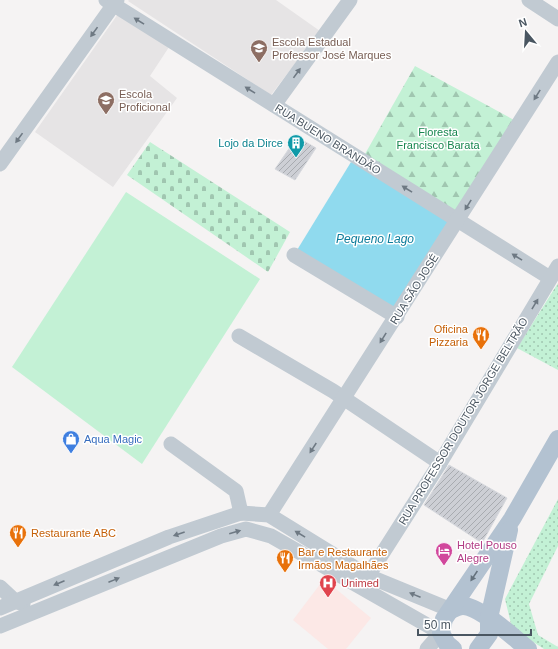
<svg xmlns="http://www.w3.org/2000/svg" width="558" height="649" font-family="Helvetica,sans-serif">
<style>
.education{fill:#e6e4e5}
.medical{fill:#fce8e6}
.forest{fill:url(#forest-firs)}
.cemetery{fill:url(#cemetery-stones)}
.park{fill:url(#park-dots)}
.pitch{fill:#c3f1d5}
.water{fill:#90daee}
.building{fill:url(#building-hatch);stroke:#d7d9de}
.lines{fill:none;stroke-linecap:round;stroke-linejoin:round}
.minor{stroke:#c1cad2;stroke-width:15}
.major{stroke:#b3c2d1;stroke-width:18}
.oneway{fill:#6e7983}
.oneway2{fill:#64717d}
.labels{text-anchor:middle;stroke-width:3;stroke-linejoin:round;paint-order:stroke}
.education-label{font-size:11px;fill:#785e54;stroke:#fff;text-anchor:start}
.park-label{font-size:11px;fill:#17864f;stroke:#fff}
.street-label{font-size:11px;fill:#4a5661;stroke:#fff}
.culture-label{font-size:11px;fill:#0d838f;stroke:#fff;text-anchor:end}
.food-label{font-size:11px;fill:#c56008;stroke:#fff;text-anchor:start}
.shop-label{font-size:11px;fill:#366cbe;stroke:#fff;text-anchor:start}
.hotel-label{font-size:11px;fill:#b23c85;stroke:#fff;text-anchor:start}
.health-label{font-size:11px;fill:#be3a42;stroke:#fff;text-anchor:start}
.water-label{font-size:12px;font-style:italic;fill:#0c7c9b;stroke:#fff}
</style>
<defs>
<pattern id="forest-firs" width="22" height="20" patternUnits="userSpaceOnUse"><rect width="22" height="20" fill="#c3f1d5"/><path d="M5 1l3.5 6h-7zM16 11l3.5 6h-7z" fill="#a0c6b0"/></pattern>
<pattern id="cemetery-stones" width="16" height="16" patternUnits="userSpaceOnUse"><rect width="16" height="16" fill="#c3f1d5"/><path d="M2 7V4a2 2 0 0 1 4 0v3zM10 15v-3a2 2 0 0 1 4 0v3z" fill="#a0c6b0"/></pattern>
<pattern id="park-dots" width="8" height="8" patternUnits="userSpaceOnUse"><rect width="8" height="8" fill="#c3f1d5"/><path d="M2 2h.1M6 6h.1" fill="none" stroke="#a0c6b0" stroke-width="1.8" stroke-linecap="round"/></pattern>
<pattern id="building-hatch" width="6" height="6" patternUnits="userSpaceOnUse"><rect width="6" height="6" fill="#cdcfd5"/><path d="M-1 1l2-2M0 6l6-6M5 7l2-2" fill="none" stroke="#a8abb0"/></pattern>
</defs>
<rect width="100%" height="100%" fill="#f5f3f3"/>
<!-- education -->
<g class="education">
<path d="M129,0h147l44,31 -49,64 -143,-94z"/>
<path d="M118,14l51,33 -19,29 27,22 -64,89 -78,-55z"/>
</g>
<!-- medical -->
<path class="medical" d="M324,579l47,39 -25,31h-18l-35,-29z"/>
<!-- forest -->
<path class="forest" d="M415,66l99,54 -58,94 -91,-60z"/>
<!-- cemetery -->
<path class="cemetery" d="M150,142l140,90 -22,40 -141,-97z"/>
<!-- park -->
<g class="park">
<path d="M558,283v87l-41,-22z"/>
<path d="M558,499v47l-29,58 9,31 20,12v2h-14l-32,-21 -7,-29z"/>
</g>
<!-- pitch -->
<path class="pitch" d="M126,192l134,87 -118,185 -130,-97z"/>
<!-- water -->
<path class="water" d="M351,162l107,59 -61,96 -103,-62z"/>
<!-- building -->
<g class="building">
<path d="M297,137l19,11 -21,32 -20,-11z"/>
<path d="M449,465l58,33 -25,45 -58,-38z"/>
</g>
<g class="lines">
<!-- minor -->
<g class="minor">
<path d="M106,0l444,278"/>
<path d="M529,0l29,19"/>
<path d="M274,105l76,-105"/>
<path d="M0,164l117,-164"/>
<path d="M294,255l103,62"/>
<path d="M239,336l94,55 107,72"/>
<path d="M171,444l65,47 5,22"/>
<path d="M269,515l289,-453"/>
<path d="M368,576l72,-113 118,-197"/>
<path d="M0,587l15,14 8,3"/>
<path d="M0,608l169,-71 72,-24 28,2 99,61 83,34"/>
<path d="M0,626l221,-90 25,-7 25,7 170,97 -14,16"/>
</g>
<!-- major -->
<g class="major">
<path d="M451,610c4,-2 8,-4 12,-4 17,0 51,32 65,43"/>
<path d="M453,649l-6,-5 -6,-11 3,-14 68,-100 46,-80"/>
<path d="M478,649l11,-15v-16l20,-88"/>
</g>
</g>
<!-- one-way arrows -->
<defs><path id="oneway-solid" d="M-6-.8H1V-3.2L6.5 0L1 3.2V.8H-6Z"/></defs>
<g class="oneway">
<use href="#oneway-solid" transform="translate(139 21) rotate(-148)"/>
<use href="#oneway-solid" transform="translate(94 32) rotate(126)"/>
<use href="#oneway-solid" transform="translate(297 73) rotate(-54)"/>
<use href="#oneway-solid" transform="translate(250 90) rotate(-148)"/>
<use href="#oneway-solid" transform="translate(537 95) rotate(122)"/>
<use href="#oneway-solid" transform="translate(19 138) rotate(126)"/>
<use href="#oneway-solid" transform="translate(407 189) rotate(-148)"/>
<use href="#oneway-solid" transform="translate(468 205) rotate(122)"/>
<use href="#oneway-solid" transform="translate(517 257) rotate(-148)"/>
<use href="#oneway-solid" transform="translate(535 304) rotate(-59)"/>
<use href="#oneway-solid" transform="translate(383 338) rotate(122)"/>
<use href="#oneway-solid" transform="translate(313 448) rotate(123)"/>
<use href="#oneway-solid" transform="translate(235 532) rotate(-16)"/>
<use href="#oneway-solid" transform="translate(179 534) rotate(161)"/>
<use href="#oneway-solid" transform="translate(300 534) rotate(-149)"/>
<use href="#oneway-solid" transform="translate(114 580) rotate(-22)"/>
<use href="#oneway-solid" transform="translate(59 583) rotate(157)"/>
<use href="#oneway-solid" transform="translate(415 595) rotate(-158)"/>
</g>
<use class="oneway2" href="#oneway-solid" transform="translate(474 576) rotate(124)"/>
<!-- icons -->
<defs>
<g id="school-pin" transform="scale(0.9)"><path d="M0 17L-7.5 6A9.5 9.5 0 1 1 7.5 6Z" fill="#8d6e63" stroke="#fff"/><path d="M0-5L7-2L0 1L-7-2ZM-4 1L0 2.5L4 1V4Q0 6-4 4Z" fill="#fff"/></g>
<g id="building-pin" transform="scale(0.9)"><path d="M0 17L-7.5 6A9.5 9.5 0 1 1 7.5 6Z" fill="#0f9aa8" stroke="#fff"/><path d="M-4-6H4V6H1V3H-1V6H-4ZM-2.5-4.3h1.7v1.8h-1.7ZM.8-4.3h1.7v1.8H.8ZM-2.5-1h1.7V.8h-1.7ZM.8-1h1.7V.8H.8Z" fill="#fff"/></g>
<g id="restaurant-pin" transform="scale(0.9)"><path d="M0 17L-7.5 6A9.5 9.5 0 1 1 7.5 6Z" fill="#e8710a" stroke="#fff"/><path d="M-5-6h1v4h1v-4h1v4h1v-4h1v5L-1.5 .5V6h-2V.5L-5-1ZM5-6V6H3V1.5H1.5Q1.5-4 5-6Z" fill="#fff"/></g>
<g id="shop-pin" transform="scale(0.9)"><path d="M0 17L-7.5 6A9.5 9.5 0 1 1 7.5 6Z" fill="#3f7fe0" stroke="#fff"/><path d="M-5-2.5h2.3a2.7 3.5 0 0 1 5.4 0H5L5.5 6h-11ZM-1.5-2.5h3a1.5 2.3 0 0 0-3 0Z" fill="#fff"/></g>
<g id="hotel-pin" transform="scale(0.9)"><path d="M0 17L-7.5 6A9.5 9.5 0 1 1 7.5 6Z" fill="#d1479c" stroke="#fff"/><path d="M-6-4.5h1.5V1H6V5H4.5V3h-9V5H-6ZM-4 0a1.8 1.8 0 1 1 3.6 0ZM.5 0V-2.5h3Q6-2.5 6 0Z" fill="#fff"/></g>
<g id="hospital-pin" transform="scale(0.9)"><path d="M0 17L-7.5 6A9.5 9.5 0 1 1 7.5 6Z" fill="#e0444e" stroke="#fff"/><path d="M-5-5h3v3.5h4V-5h3V5h-3V1.5h-4V5h-3Z" fill="#fff"/></g>
</defs>
<g fill-rule="evenodd">
<use href="#school-pin" x="259" y="48"/>
<use href="#school-pin" x="106" y="100"/>
<use href="#building-pin" x="296" y="143"/>
<use href="#restaurant-pin" x="481" y="335"/>
<use href="#shop-pin" x="71" y="439"/>
<use href="#restaurant-pin" x="18" y="533"/>
<use href="#hotel-pin" x="444" y="551"/>
<use href="#restaurant-pin" x="285" y="558"/>
<use href="#hospital-pin" x="328" y="583"/>
</g>
<g class="labels">
<!-- education labels -->
<g class="education-label">
<text x="272" y="46">Escola Estadual<tspan x="272" dy="13">Professor José Marques</tspan></text>
<text x="119" y="98">Escola<tspan x="119" dy="13">Proficional</tspan></text>
</g>
<!-- park labels -->
<g class="park-label">
<text x="438" y="136">Floresta<tspan x="438" dy="13">Francisco Barata</tspan></text>
</g>
<!-- street labels -->
<g class="street-label">
<text transform="translate(328 139) rotate(32)" y="4">RUA BUENO BRANDÃO</text>
<text transform="translate(414 289) rotate(-58)" y="4">RUA SÃO JOSÉ</text>
<text transform="translate(463 421) rotate(-59)" y="4">RUA PROFESSOR DOUTOR JORGE BELTRÃO</text>
</g>
<!-- culture labels -->
<g class="culture-label">
<text x="283" y="147">Lojo da Dirce</text>
</g>
<!-- food labels -->
<g class="food-label">
<text x="468" y="333" text-anchor="end">Oficina<tspan x="468" dy="13">Pizzaria</tspan></text>
<text x="31" y="537">Restaurante ABC</text>
<text x="298" y="556">Bar e Restaurante<tspan x="298" dy="13">Irmãos Magalhães</tspan></text>
</g>
<!-- shop labels -->
<g class="shop-label">
<text x="84" y="443">Aqua Magic</text>
</g>
<!-- hotel labels -->
<g class="hotel-label">
<text x="457" y="549">Hotel Pouso<tspan x="457" dy="13">Alegre</tspan></text>
</g>
<!-- health labels -->
<g class="health-label">
<text x="341" y="587">Unimed</text>
</g>
<!-- water labels -->
<g class="water-label">
<text x="375" y="243">Pequeno Lago</text>
</g>
</g>
<!-- north arrow -->
<g transform="translate(526 32) rotate(342)" stroke="#ffffff" stroke-width="3" paint-order="stroke">
<path d="M0-3L7 15L0 10L-7 15Z" fill="#4a5661"/>
<text y="-6" font-size="11" font-weight="bold" text-anchor="middle" fill="#4a5661">N</text>
</g>
<!-- scale -->
<path d="M418 629v6h113v-6" fill="none" stroke="#4a5661" stroke-width="2"/>
<text x="424" y="629" font-size="12" fill="#4a5661" stroke="#ffffff" stroke-width="3" paint-order="stroke">50 m</text>
</svg>
